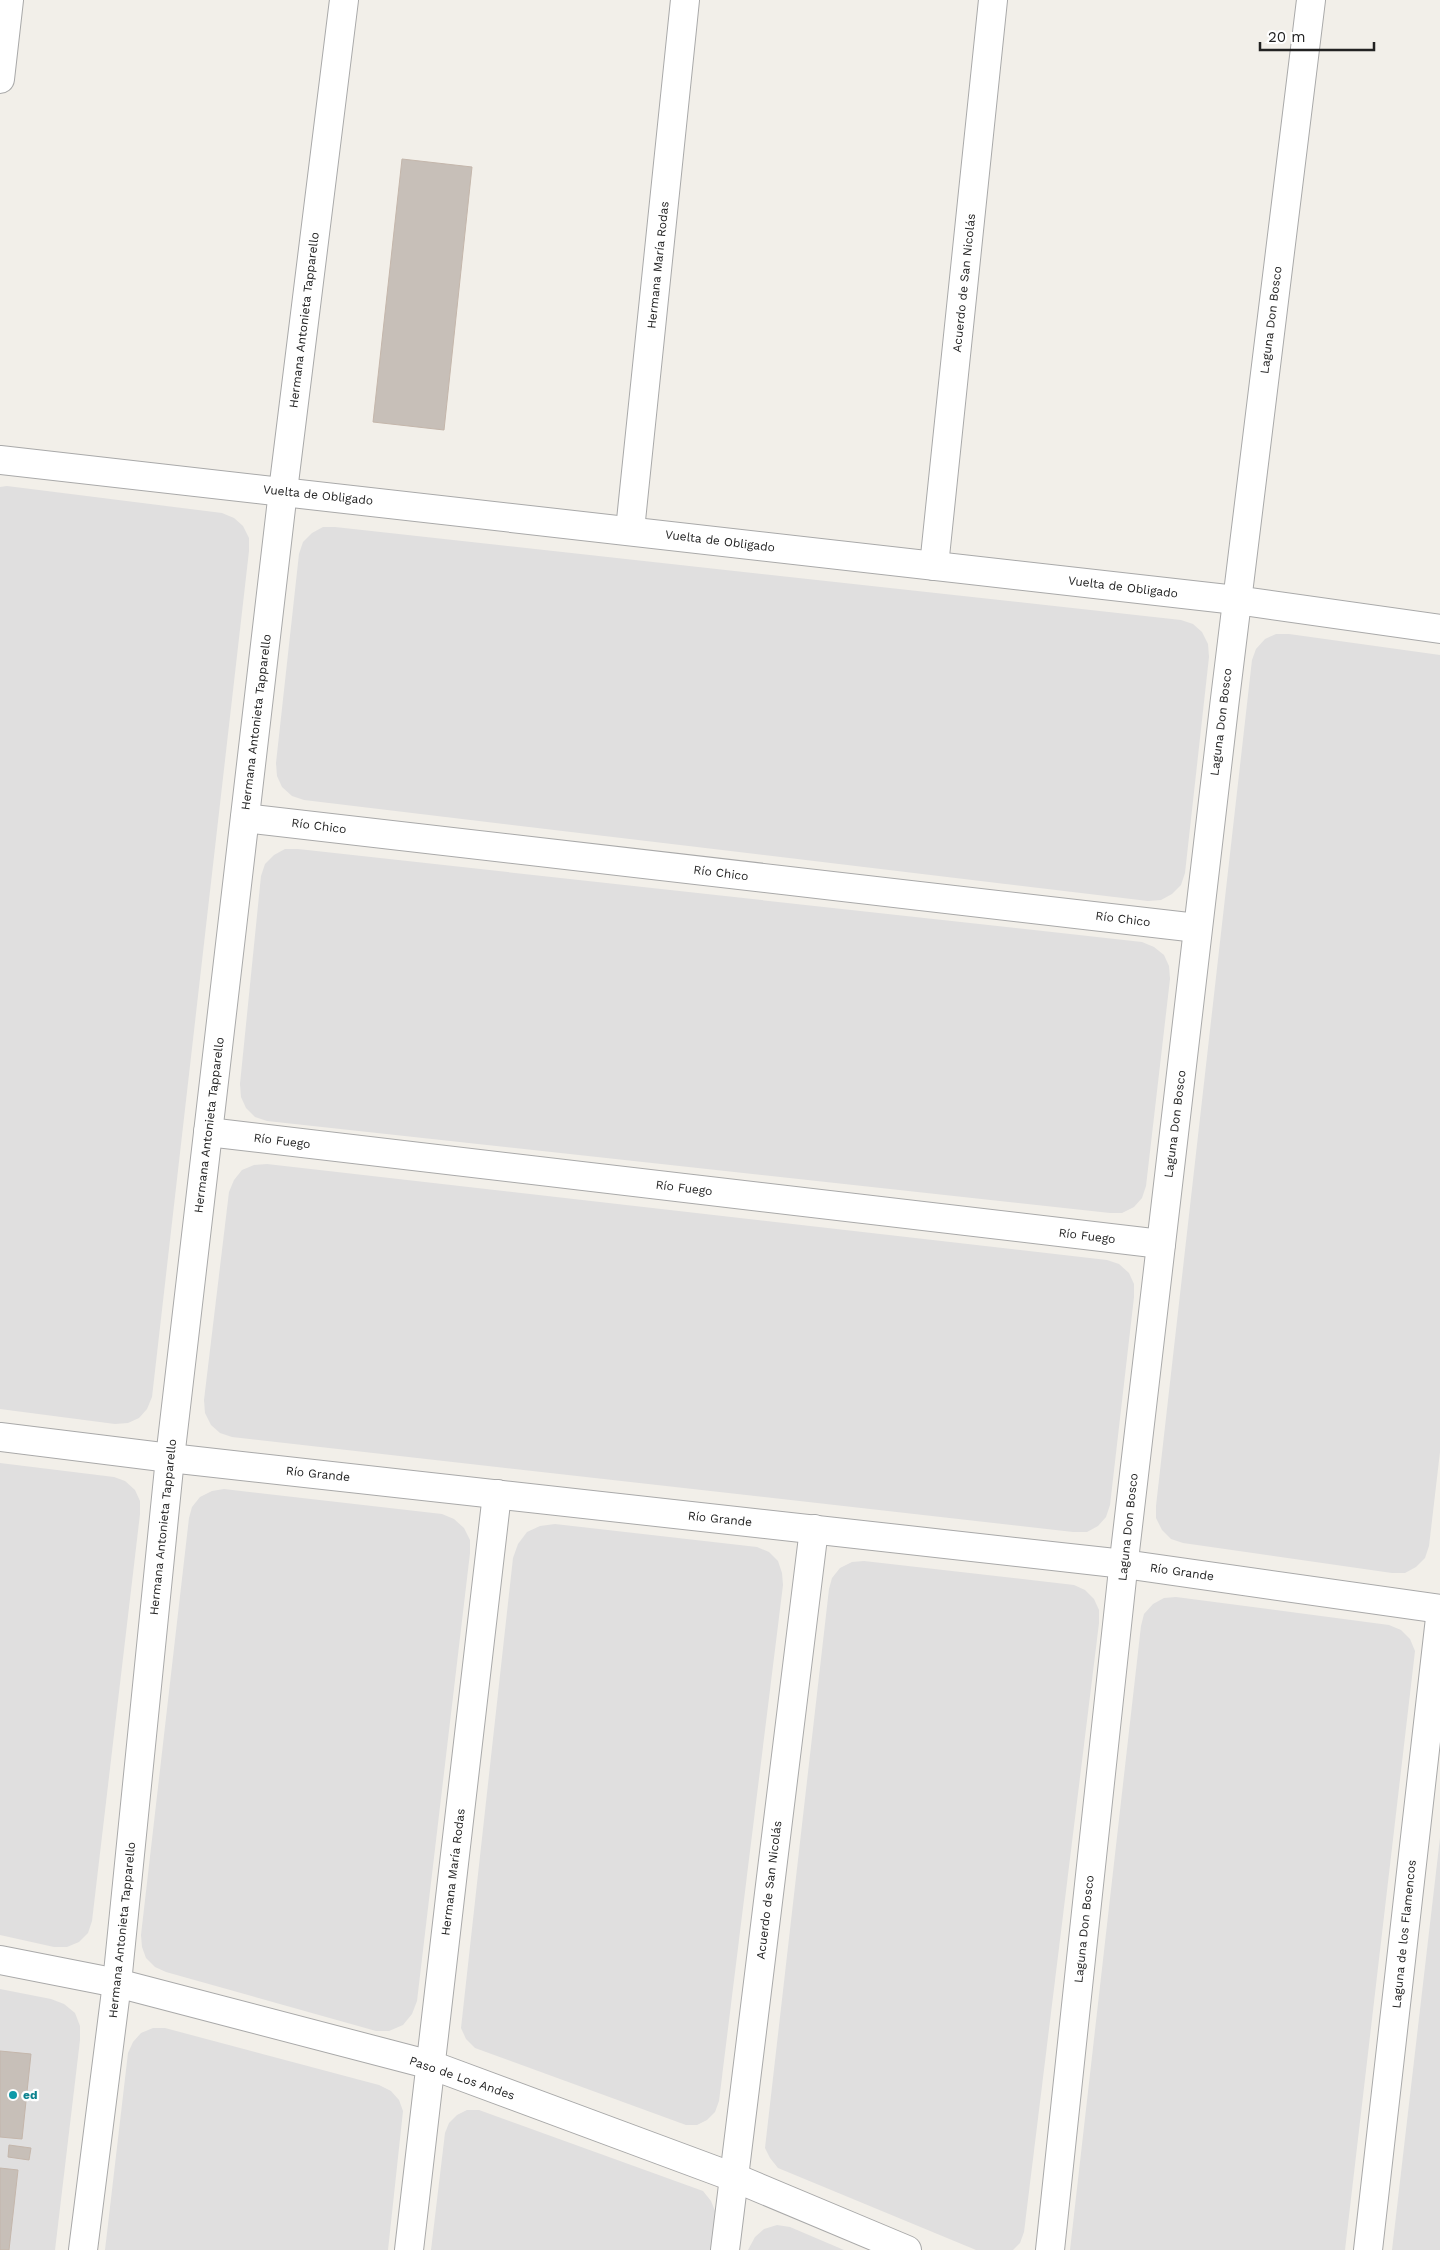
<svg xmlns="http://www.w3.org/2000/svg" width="1440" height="2250" font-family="'Work Sans',sans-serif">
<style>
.residential{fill:#e0dfdf}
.building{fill:#c7bfb8;stroke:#c4b6ab}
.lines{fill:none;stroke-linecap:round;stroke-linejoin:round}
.minor-casing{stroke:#a9a9a9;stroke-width:30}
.minor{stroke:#fff;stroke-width:28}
.culture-dot{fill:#0f9aa8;stroke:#fff;stroke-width:2}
.labels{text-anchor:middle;stroke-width:4.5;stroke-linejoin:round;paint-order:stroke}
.street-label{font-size:12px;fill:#222;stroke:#fff}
.culture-label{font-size:12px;font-weight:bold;fill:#0d838f;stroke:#fff;text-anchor:start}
</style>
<rect width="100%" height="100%" fill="#f2efe9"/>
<!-- residential -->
<g class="residential">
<path d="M7,486l215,27 12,5 9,8 6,12v13l-97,846 -5,12 -8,9 -11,5 -13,1 -115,-15v-922z"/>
<path d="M323,527h12l846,93 12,4 9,8 6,12 1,13 -24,216 -4,12 -9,9 -11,6 -13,1 -844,-101 -12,-4 -10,-9 -5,-11 -1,-13 23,-209 4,-12 9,-9z"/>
<path d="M1276,634h13l151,21v797l-11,94 -4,12 -9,9 -11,6h-13l-209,-30 -12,-4 -9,-9 -6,-12v-12l96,-846 4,-11 9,-10z"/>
<path d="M285,849h13l844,93 12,5 10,8 5,11 1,13 -24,207 -4,12 -8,9 -12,6h-12l-843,-92 -12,-4 -9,-9 -5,-11 -1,-13 21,-208 4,-12 9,-9z"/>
<path d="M267,1164l840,96 12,4 10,9 5,11v13l-24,208 -4,12 -8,9 -11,6h-14l-841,-95 -12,-4 -9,-8 -6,-12 -1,-13 25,-208 5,-12 8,-10 12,-5z"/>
<path d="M0,1463l114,14 11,4 10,9 5,11v13l-48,407 -4,12 -9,9 -12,5h-13l-54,-12z"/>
<path d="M224,1489l218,25 12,5 10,9 6,12v13l-53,448 -5,13 -9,11 -14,6h-13l-210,-59 -11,-5 -9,-9 -4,-11 -1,-12 48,-417 3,-11 8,-10 12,-6z"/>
<path d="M555,1524l202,23 12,5 9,9 4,12 1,12 -64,516 -4,11 -8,8 -10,5h-11l-211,-77 -9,-9 -5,-11 52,-470 5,-14 9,-12 13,-6z"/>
<path d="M864,1561l210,24 11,5 9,9 5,11v13l-75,609 -4,11 -7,7h-37l-198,-82 -8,-10 -5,-10 64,-559 3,-11 8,-10 12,-6z"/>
<path d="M1176,1597l213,28 12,5 9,9 5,12 -70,599h-275l71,-624 3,-12 9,-10 11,-6z"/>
<path d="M1440,1838v412h-48z"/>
<path d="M0,1989l51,10 13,5 11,9 5,13v14l-25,210h-55z"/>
<path d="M153,2028h12l214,57 12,6 8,9 4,11 -15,139h-283l23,-197 5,-11 8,-9z"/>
<path d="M467,2110h12l224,81 8,10 4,10 -3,39h-281l14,-117 4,-10 8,-8z"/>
<path d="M777,2225l13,2 54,23h-96l7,-13 9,-8z"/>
</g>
<!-- building -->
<g class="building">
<path d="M402,159l70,8 -28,263 -71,-8z"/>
<path d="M0,2051l31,3 -9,85 -22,-2z"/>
<path d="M9,2145l22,3 -2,12 -21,-3z"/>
<path d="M0,2168l18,2 -9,80h-9z"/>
</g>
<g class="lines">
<!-- minor casing -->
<g class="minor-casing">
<g id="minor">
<path d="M0,79l9,-79"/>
<path d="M0,460l1236,140 204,29"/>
<path d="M630,530l55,-530"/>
<path d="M934,566l59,-566"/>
<path d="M245,818l952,110"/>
<path d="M208,1132l953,112"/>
<path d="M0,1437l170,21 954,106 316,45"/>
<path d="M0,1960l117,23 314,82 302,112 174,73"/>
<path d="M83,2250l34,-267 53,-525 113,-967 61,-491"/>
<path d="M409,2250l88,-756"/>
<path d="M725,2250l89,-721"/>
<path d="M1050,2250c25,-230 48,-460 74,-690 59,-521 122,-1040 187,-1560"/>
<path d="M1368,2250l72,-632"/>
</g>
</g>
<!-- minor -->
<use href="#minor" class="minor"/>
</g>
<!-- markers -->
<circle class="culture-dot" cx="13" cy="2095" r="5"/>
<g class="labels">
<!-- street labels -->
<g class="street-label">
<text transform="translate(658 265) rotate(-84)" y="4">Hermana María Rodas</text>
<text transform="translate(964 283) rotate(-84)" y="4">Acuerdo de San Nicolás</text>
<text transform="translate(304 320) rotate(-83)" y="4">Hermana Antonieta Tapparello</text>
<text transform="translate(1271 320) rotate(-83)" y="4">Laguna Don Bosco</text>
<text transform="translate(318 495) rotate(6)" y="4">Vuelta de Obligado</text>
<text transform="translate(720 541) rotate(7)" y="4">Vuelta de Obligado</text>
<text transform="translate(1123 587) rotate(7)" y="4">Vuelta de Obligado</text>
<text transform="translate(256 722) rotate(-83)" y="4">Hermana Antonieta Tapparello</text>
<text transform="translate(1221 722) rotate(-83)" y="4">Laguna Don Bosco</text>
<text transform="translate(319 826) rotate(7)" y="4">Río Chico</text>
<text transform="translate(721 873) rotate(7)" y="4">Río Chico</text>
<text transform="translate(1123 919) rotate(7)" y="4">Río Chico</text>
<text transform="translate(1175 1124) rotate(-83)" y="4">Laguna Don Bosco</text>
<text transform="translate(209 1125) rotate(-83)" y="4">Hermana Antonieta Tapparello</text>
<text transform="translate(282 1141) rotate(7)" y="4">Río Fuego</text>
<text transform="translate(684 1188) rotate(7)" y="4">Río Fuego</text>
<text transform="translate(1087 1236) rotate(7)" y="4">Río Fuego</text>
<text transform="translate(318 1474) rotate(6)" y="4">Río Grande</text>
<text transform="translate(720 1519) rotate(6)" y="4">Río Grande</text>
<text transform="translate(163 1527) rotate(-84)" y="4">Hermana Antonieta Tapparello</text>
<text transform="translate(1128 1527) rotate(-84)" y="4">Laguna Don Bosco</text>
<text transform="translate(1182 1572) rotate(8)" y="4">Río Grande</text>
<text transform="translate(453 1872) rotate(-83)" y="4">Hermana María Rodas</text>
<text transform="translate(769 1890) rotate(-83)" y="4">Acuerdo de San Nicolás</text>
<text transform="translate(1084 1929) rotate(-84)" y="4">Laguna Don Bosco</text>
<text transform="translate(122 1930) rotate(-84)" y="4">Hermana Antonieta Tapparello</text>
<text transform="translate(1404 1934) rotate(-84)" y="4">Laguna de los Flamencos</text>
<text transform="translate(462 2078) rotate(19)" y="4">Paso de Los Andes</text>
</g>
<!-- culture labels -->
<g class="culture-label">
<text x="23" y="2099">ed</text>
</g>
</g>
<!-- scale -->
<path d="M1260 42v8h114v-8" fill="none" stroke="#222222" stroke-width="2.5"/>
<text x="1268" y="42" font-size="15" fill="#222222" stroke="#ffffff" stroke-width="4" paint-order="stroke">20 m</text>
</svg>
